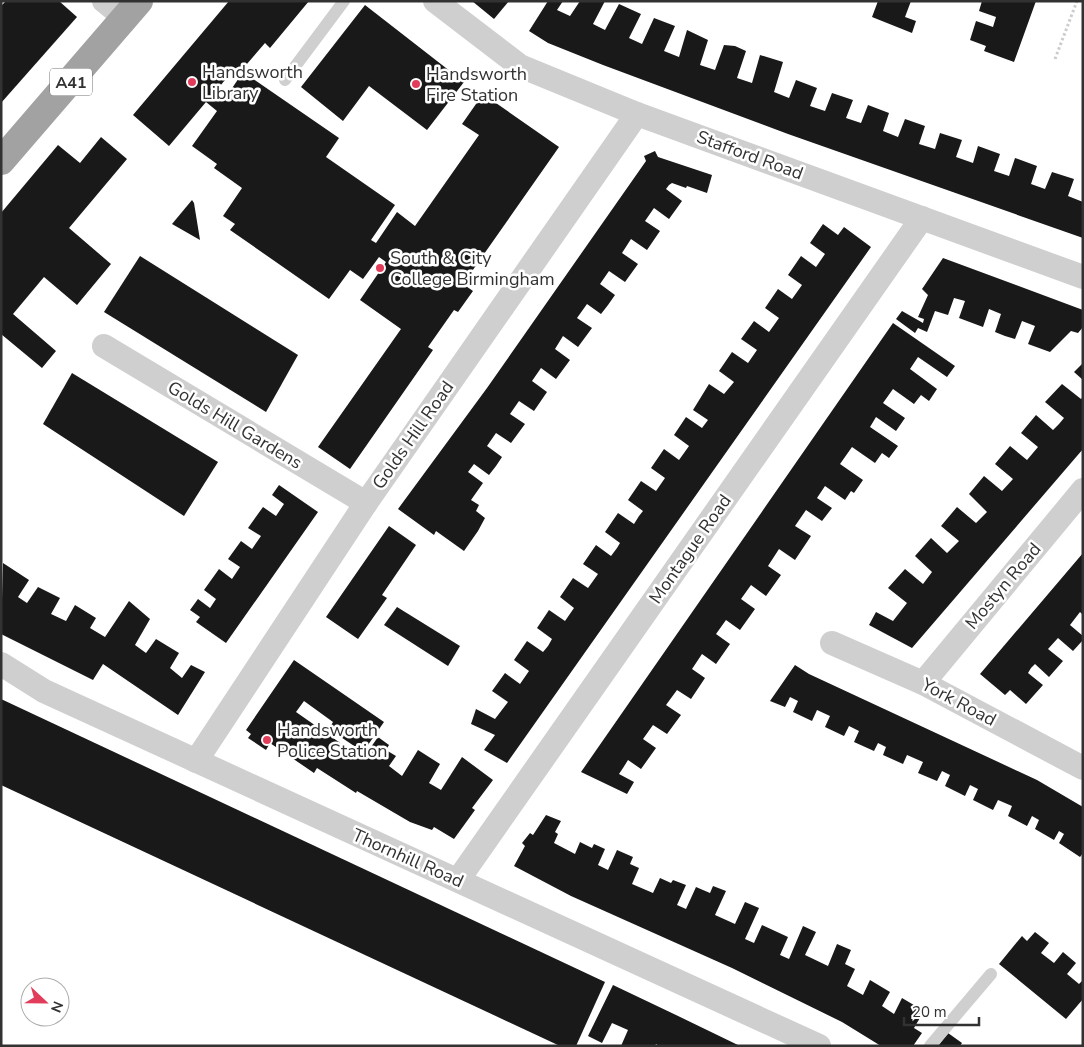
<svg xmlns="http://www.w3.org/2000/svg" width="1084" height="1047" font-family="'Nunito Sans',sans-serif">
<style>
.building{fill:#191919}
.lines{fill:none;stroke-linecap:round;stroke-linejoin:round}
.path{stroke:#ccc;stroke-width:3;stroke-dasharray:2.5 2.5;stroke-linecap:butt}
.service{stroke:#cfcfcf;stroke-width:12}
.minor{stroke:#cfcfcf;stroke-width:24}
.trunk{stroke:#a2a2a2;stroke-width:28}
.poi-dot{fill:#e13c5a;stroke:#fff;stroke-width:2}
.labels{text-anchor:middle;stroke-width:5;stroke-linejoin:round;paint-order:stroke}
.shield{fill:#fff;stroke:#707070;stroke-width:1}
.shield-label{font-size:16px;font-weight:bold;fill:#323232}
.poi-label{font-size:18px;fill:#323232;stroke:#fff;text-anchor:start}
.street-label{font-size:18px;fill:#323232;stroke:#fff}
</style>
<rect width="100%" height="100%" fill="#fff"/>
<!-- building -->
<g class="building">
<path d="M6,1h53l18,16 -76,86v-97z"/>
<path d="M229,1h80l-39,47 -5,-5 -25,29 -5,-4 -20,24 9,8 19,-28 96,66 -13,19 69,48 -24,35 5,3 21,-31 18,14 64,-91 -17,-11 21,-30 76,53 -96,137 10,7 -15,21 -4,-2 -26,37 5,3 -83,119 -32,-22 83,-118 -41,-29 26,-38 -7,-5 -16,22 -13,-9 -21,29 -99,-69 5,-6 -12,-8 19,-28 -28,-20 3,-4 -25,-18 25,-35 -11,-9 -37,44 -36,-31z"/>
<path d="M472,1h37l-15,18z"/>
<path d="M548,1h15l-6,9 13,6 10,-15h25l-12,23 12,6 14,-26 22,10 -12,24 13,6 12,-26 21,8 -11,25 15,6 8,-27 21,10 -8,25 15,5 9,-25 11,1 11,5 -9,27 15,5 8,-28 23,7 -9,30 15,6 7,-18 21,8 -7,18 15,5 7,-18 21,7 -7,18 15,5 7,-18 21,8 -6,18 15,6 7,-18 20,7 -6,18 16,5 5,-16 22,7 -6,17 17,6 5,-17 22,8 -6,17 15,5 6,-18 22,8 -6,18 14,5 7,-17 22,7 -6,17 15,6v36l-295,-104 -185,-69 -55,-22 -19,-12z"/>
<path d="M878,1h33l-6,16 11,4 -4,12 -40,-16z"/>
<path d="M982,1h54l-22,61 -30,-11 2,-5 -16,-6 6,-19 17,6 3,-10 -17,-6z"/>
<path d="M365,5l99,77 -37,48 -58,-44 -26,35 -42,-34z"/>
<path d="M101,137l26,22 -58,69 42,36 -34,41 -33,-28 -31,37 43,37 -14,17 -41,-34v-121l57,-68 22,18z"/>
<path d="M655,151l3,6 54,18 -5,18 -20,-7 -1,2 -14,-5 -3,2 -3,4 16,12 -13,18 -15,-11 -9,13 15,10 -13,19 -16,-11 -9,14 16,11 -13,18 -16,-11 -9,13 15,11 -7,10 -7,9 -14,-10 -10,14 15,10 -14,19 -15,-11 -8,13 15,11 -14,19 -15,-11 -9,13 15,11 -13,19 -15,-10 -9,13 15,10 -14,19 -15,-10 -9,13 15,11 -6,9 -7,9 -15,-11 -6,8 15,11 -12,17 8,5 -3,6 9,7 -7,13 -14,20 -28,-20 -2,4 -36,-26 89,-121 159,-227 -2,-5z"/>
<path d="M192,200l2,3 6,37 -28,-16z"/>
<path d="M823,224l15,11 6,-8 27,20 -364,516 -23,-13 11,-15 -24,-11 5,-15 19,10 13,-17 -16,-11 13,-18 15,11 9,-13 -15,-11 13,-19 16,11 5,-6 4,-7 -15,-11 12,-18 16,11 9,-13 -14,-11 13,-19 15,10 10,-14 -15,-10 13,-19 15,11 6,-8 3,-5 -15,-11 13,-19 16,11 5,-8 4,-5 -15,-11 13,-19 15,10 9,-13 -14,-10 13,-19 15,11 10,-14 -15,-11 12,-18 16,11 6,-8 -15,-10 16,-26 15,10 10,-12 -15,-11 13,-19 16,11 9,-13 -16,-11 13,-18 15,11 10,-14 -14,-10 13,-19 14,10 10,-14 -14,-10 13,-19 15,11 9,-13 -15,-11z"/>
<path d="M140,256l158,99 -32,57 -162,-100z"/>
<path d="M943,258l140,52v17l-5,6 -7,-2 -21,21 -22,-8 7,-18 -13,-5 -7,18 -10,-3 -10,-4 6,-18 -12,-5 -6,18 -24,-9 6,-17 -11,-3 -6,17 -13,-4 -8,21 -9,-4 -3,5 -19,-14 6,-8 21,12 1,-4 -6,-2 10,-22 -6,-6z"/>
<path d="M893,323l62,43 -8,11 -29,-20 -8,12 27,20 -8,12 -8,-6 -7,9 -21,-15 -10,14 22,15 -9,13 -20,-14 -6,10 28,19 -9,12 -7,-5 -7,10 -23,-16 -12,17 23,16 -9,13 -3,-2 -6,9 -20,-14 -8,12 15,10 -10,13 -16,-11 -11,16 16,10 -16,24 -16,-11 -11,17 13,9 -15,21 -15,-11 -10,14 14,10 -15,21 -14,-10 -10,14 14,10 -14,20 -14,-10 -10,15 13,9 -14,21 -14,-9 -11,15 15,10 -14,19 -14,-9 -10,14 13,9 -15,21 -13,-9 -5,8 -4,6 15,8 -7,12 -46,-22z"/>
<path d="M1083,363v17l-9,-8z"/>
<path d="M72,373l146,89 -34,54 -141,-92z"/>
<path d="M1062,384l19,15 2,-2v52l-171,199 -43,-23 7,-13 17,9 14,-18 -19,-15 17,-19 18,15 9,-12 -17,-16 16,-18 16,15 12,-12 -18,-15 16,-19 19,16 11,-11 -18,-18 15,-18 18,15 11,-12 -18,-15 15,-18 17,14 11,-13 -17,-14 15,-18 17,15 6,-6 5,-6 -19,-16z"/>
<path d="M279,485l39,27 -92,131 -30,-21 4,-5 -10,-7 8,-11 12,9 6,-9 -12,-9 15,-21 13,10 8,-12 -12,-8 13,-18 11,8 9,-13 -13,-8 15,-21 13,9 8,-12 -12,-9z"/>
<path d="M389,526l27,19 -34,50 5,3 -29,41 -32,-22z"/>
<path d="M1083,553v62l-3,-3 -10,13 13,11v4l-10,11 -15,-13 -10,11 15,12 -14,16 -14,-13 -4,4 -3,5 15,12 -17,19 -16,-14 -5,5 -25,-21z"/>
<path d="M3,563l26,17 -11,17 9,6 11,-16 22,11 -9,16 15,7 9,-16 21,13 -6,10 15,9 24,-36 21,18 -15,26 11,8 10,-14 23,14 -9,15 12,10 9,-13 14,7 -27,43 -75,-51 -10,16 -92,-46z"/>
<path d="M397,607l63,39 -12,20 -64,-41z"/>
<path d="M294,660l90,62 -21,30 -34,-23 4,-7 -29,-21 -8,11 60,42 1,-2 7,5 14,-20 11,8 -3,5 10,6 -7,10 13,10 16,-26 22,14 -11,19 12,7 21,-33 31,23 -21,28 3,2 -21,29 -20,-12 -2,3 -22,-8 -53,-31 -1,2 -39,-25 -3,5 -44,-30 -4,7 -18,-12 3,-4 -5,-4z"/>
<path d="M795,665l14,9 228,106 46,27v46l-3,4 -21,-14 5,-9 -5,-3 -5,9 -19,-11 4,-9 -7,-4 -5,10 -19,-10 4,-10 -14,-6 -5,10 -20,-10 5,-11 -8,-4 -5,11 -20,-10 5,-11 -8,-4 -5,10 -19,-8 5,-11 -16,-7 -4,9 -20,-9 3,-8 -8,-4 -4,8 -20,-9 5,-11 -10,-5 -5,10 -19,-9 5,-11 -13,-6 -5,11 -19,-9 5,-11 -8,-4 -5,10 -15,-6z"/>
<path d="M1,699l604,283 -29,64h-16l-559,-261z"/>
<path d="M546,815l15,6 -6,11 3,2 -4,9 21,11 5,-12 12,6 2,-4 11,5 -7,16 10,5 9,-20 16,7 -3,7 9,4 -7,16 21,9 7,-15 11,5 2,-3 13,5 -9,20 9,4 10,-22 14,6 3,-7 13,5 -11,24 20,9 10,-22 14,6 -14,31 9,4 8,-18 26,12 -8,18 9,4 14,-33 13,6 -11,23 23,11 9,-22 14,6 -6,14 10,5 -8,17 16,9 7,-15 20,12 -8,14 12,8 8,-16 22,13 -10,17 8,5 -9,13h-32l-39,-24 -110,-54 -161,-72 -57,-30 11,-20 -3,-3 8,-10 3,2z"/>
<path d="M1035,932l14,11 -8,10 13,10 9,-11 13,11 -9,11 12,10 4,-4v19l-17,20 -67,-55 23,-28 5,5z"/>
<path d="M613,985l63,30 64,31h-81l-3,-2 -1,2h-34l7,-16 -16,-7 -10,20 -14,-7z"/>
<path d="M948,1033l14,10 -2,3h-22z"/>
</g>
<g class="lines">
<!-- path -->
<path class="path" d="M1055,59l22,-58"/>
<!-- service -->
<g class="service">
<path d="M285,80l59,-79"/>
<path d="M930,1046l61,-72"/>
</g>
<!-- minor -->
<g class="minor">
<path d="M104,1l21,17"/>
<path d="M435,1l85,65 117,48 446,163"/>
<path d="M104,346l262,157"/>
<path d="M832,643l91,40 160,85"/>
<path d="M1,664l43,27 775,355"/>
<path d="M923,683l160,-193"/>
<path d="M196,761l170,-258 271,-389"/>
<path d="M458,880l464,-662"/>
</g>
<!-- trunk -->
<path class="trunk" d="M1,161l138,-160"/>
</g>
<!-- markers -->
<g class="poi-dot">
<circle cx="192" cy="82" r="5"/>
<circle cx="416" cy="84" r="5"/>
<circle cx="380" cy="268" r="5"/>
<circle cx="267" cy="740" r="5"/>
</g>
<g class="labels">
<!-- shield labels -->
<rect class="shield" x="50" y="68.5" width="42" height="27" rx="4"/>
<g class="shield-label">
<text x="71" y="88">A41</text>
</g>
<!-- poi labels -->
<g class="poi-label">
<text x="202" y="78">Handsworth<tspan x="202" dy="21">Library</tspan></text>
<text x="426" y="80">Handsworth<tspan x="426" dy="21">Fire Station</tspan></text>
<text x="390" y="264">South &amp; City<tspan x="390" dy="21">College Birmingham</tspan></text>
<text x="277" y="736">Handsworth<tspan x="277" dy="21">Police Station</tspan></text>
</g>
<!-- street labels -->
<g class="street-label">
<text transform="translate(750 155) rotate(20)" y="6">Stafford Road</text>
<text transform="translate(235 425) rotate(31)" y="6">Golds Hill Gardens</text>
<text transform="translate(413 435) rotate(-55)" y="6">Golds Hill Road</text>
<text transform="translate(690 549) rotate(-55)" y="6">Montague Road</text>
<text transform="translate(1003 586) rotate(-50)" y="6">Mostyn Road</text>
<text transform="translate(959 702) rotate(28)" y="6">York Road</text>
<text transform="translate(408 858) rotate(24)" y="6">Thornhill Road</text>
</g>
</g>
<!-- border -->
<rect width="1084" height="1047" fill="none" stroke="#323232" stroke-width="5"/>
<!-- north arrow -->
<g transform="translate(45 1002) rotate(112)"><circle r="24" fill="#ffffff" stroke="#adadad"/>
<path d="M0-4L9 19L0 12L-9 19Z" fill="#e13c5a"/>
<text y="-8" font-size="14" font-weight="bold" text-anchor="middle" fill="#323232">N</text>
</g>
<!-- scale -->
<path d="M904 1017v8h75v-8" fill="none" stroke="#323232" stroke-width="2.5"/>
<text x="912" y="1017" font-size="15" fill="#323232" stroke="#ffffff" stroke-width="4" paint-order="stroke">20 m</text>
</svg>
